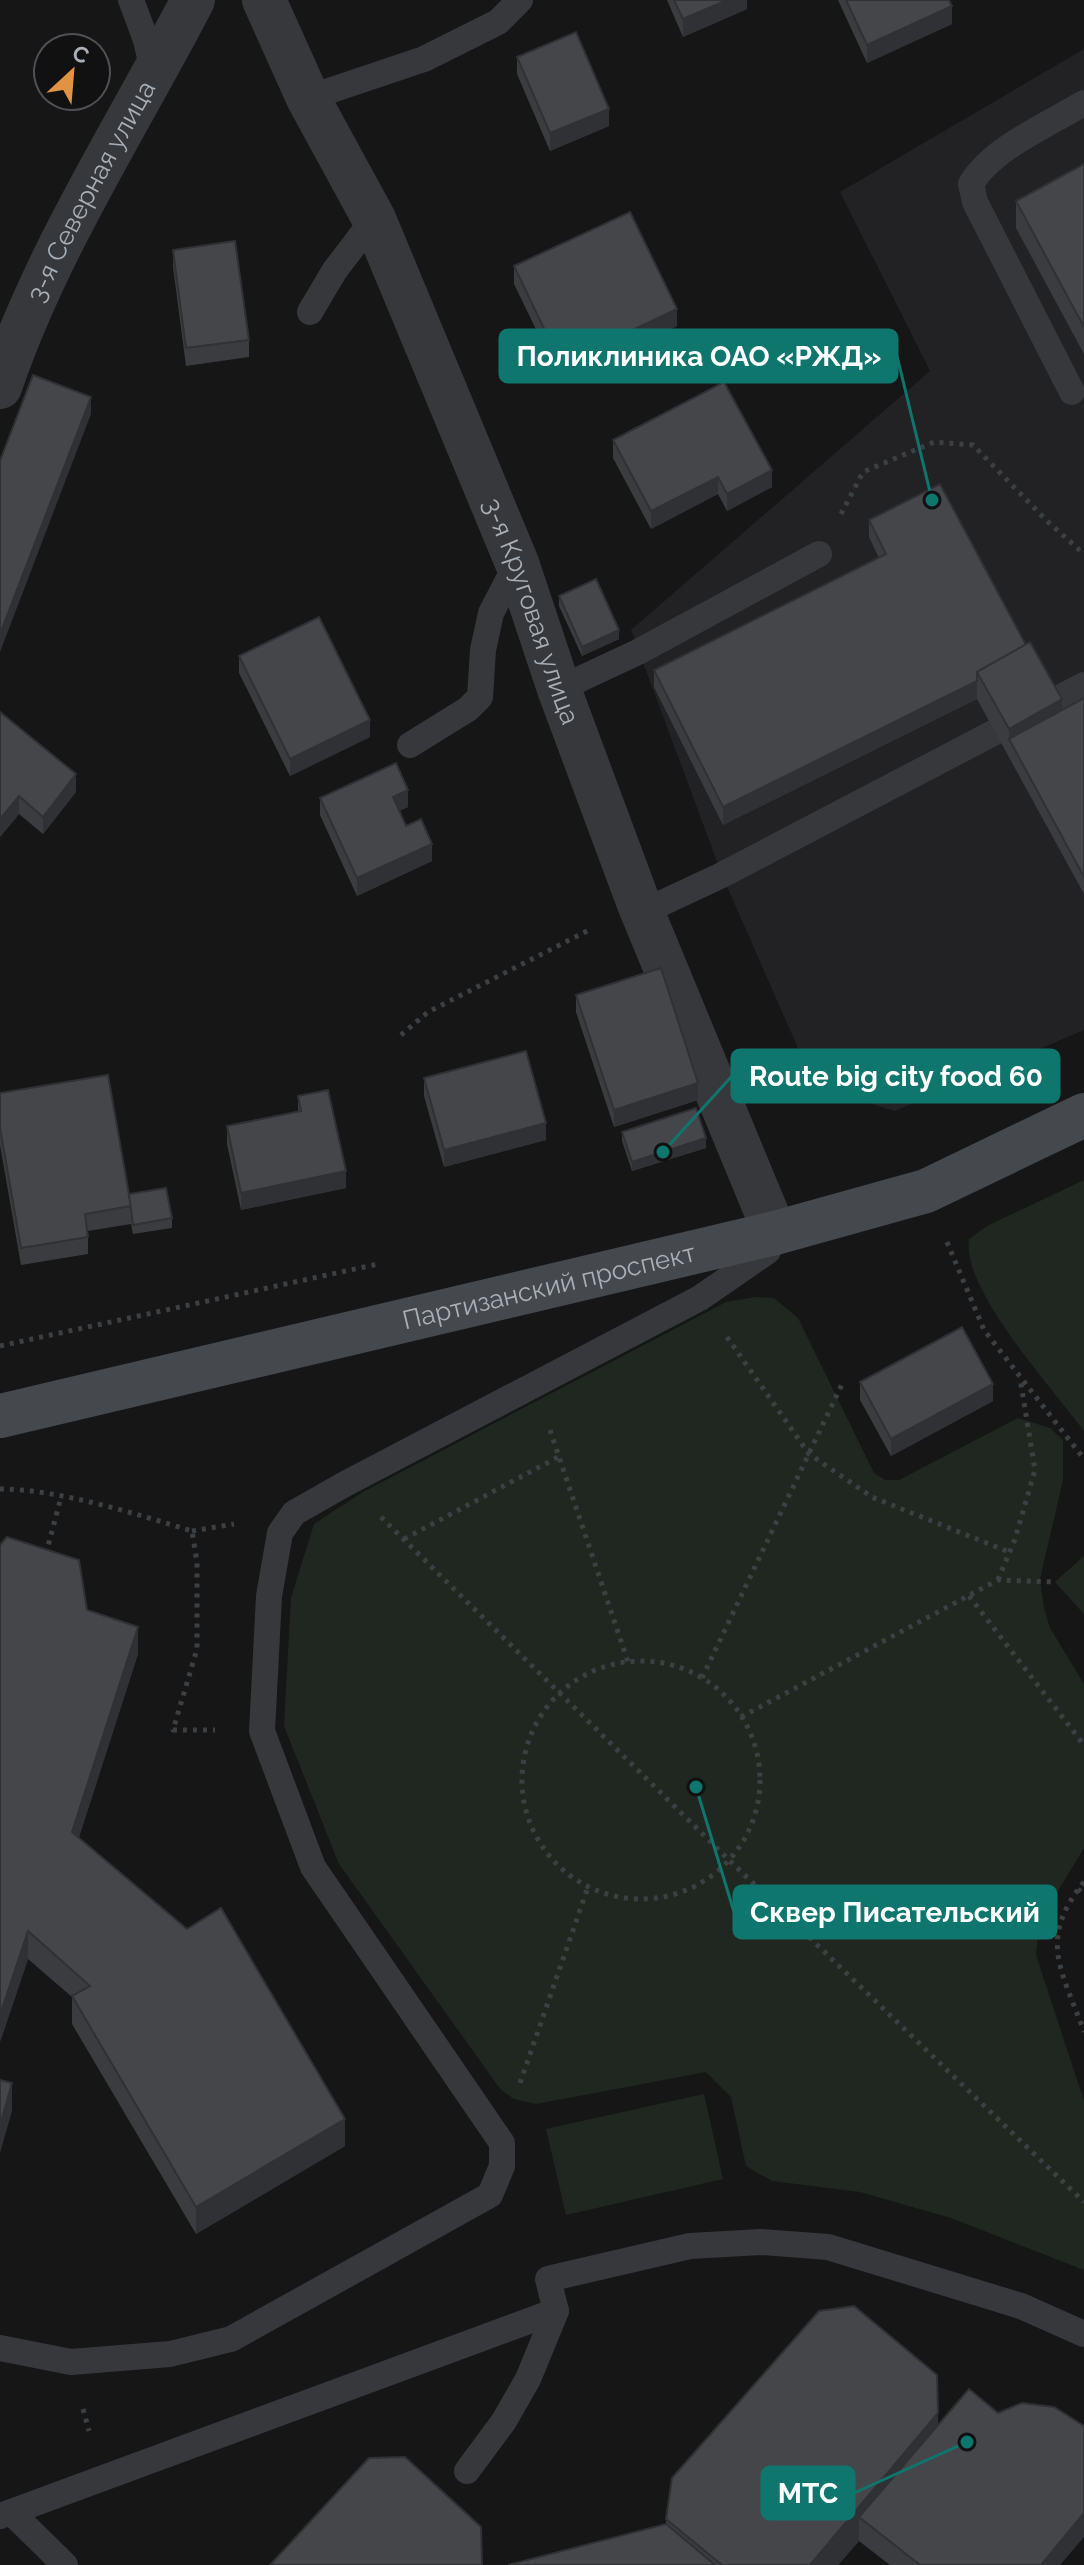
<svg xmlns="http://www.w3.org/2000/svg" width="1084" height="2565" font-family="Raleway,sans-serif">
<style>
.built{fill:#222224}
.green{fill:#202720}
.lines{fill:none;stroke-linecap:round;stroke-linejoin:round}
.path{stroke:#3d4043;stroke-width:5;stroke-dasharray:4 6;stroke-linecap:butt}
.service{stroke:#37383c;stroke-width:26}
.minor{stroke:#37383c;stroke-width:44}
.secondary{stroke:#45484c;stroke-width:44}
.wall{fill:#3b3c40}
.shaded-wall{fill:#303134}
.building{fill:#45464a;stroke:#303134;stroke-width:2}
.labels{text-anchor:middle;stroke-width:6;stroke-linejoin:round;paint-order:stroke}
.street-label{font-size:26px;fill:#a9afb6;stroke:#111112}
.leader{fill:none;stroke:#0f766e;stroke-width:3}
.callout-dot{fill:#0f766e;stroke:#111112;stroke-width:3}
.callout{fill:#0f766e;stroke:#0f766e;stroke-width:3}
.callout-label{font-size:28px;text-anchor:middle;font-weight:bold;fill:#fff}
</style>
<rect width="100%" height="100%" fill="#161617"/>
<!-- built -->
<path class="built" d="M1084,49v981l-189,81 -80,-24 -93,-212 -91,-245 299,-259 -90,-179z"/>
<!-- green -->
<g class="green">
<path d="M1084,1180v251c-31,-42 -123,-142 -115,-192l18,-13z"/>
<path d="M756,1297l18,1 24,20 76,155 11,7h14l119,-62 32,10 13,12v40l-23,99 4,29 6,20 34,56v164l-45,74 -3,33 48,146v169l-133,-52 -91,-26 -88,-11 -26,-15 -15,-69 -25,-25 -170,32 -22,-5 -13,-9 -162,-226 -55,-138 7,-128 23,-74 49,-32 363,-190z"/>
<path d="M1084,1556v58l-29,-32z"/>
<path d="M704,2094l19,85 -157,36 -20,-86z"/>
</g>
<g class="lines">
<!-- path -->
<g class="path">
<path d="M841,514l22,-42 71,-30 39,3 74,76 37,33"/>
<path d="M401,1035l27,-23 161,-82"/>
<path d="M947,1242l37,88 100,129"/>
<path d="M727,1337l82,117 63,43 137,55"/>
<path d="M0,1346l378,-82"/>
<path d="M550,1430l78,232"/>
<path d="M0,1489c58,0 136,25 192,42l5,31v87l-24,81h42"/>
<path d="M381,1517l348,343 355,342"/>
<path d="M192,1531l42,-7"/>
<path d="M404,1539l156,-83"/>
<path d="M46,1554l15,-57"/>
<path d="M998,1580l17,-41 20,-69 -15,-92"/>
<path d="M969,1596l115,149"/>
<circle cx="641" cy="1780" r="119"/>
<path d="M702,1678l141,-296"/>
<path d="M741,1717l257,-137 57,2"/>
<path d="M1084,1882c-47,58 -22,88 0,150"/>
<path d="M1078,1889l6,6"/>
<path d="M520,2083l68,-196"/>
<path d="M83,2409l6,22"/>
</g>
<!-- service -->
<g class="service">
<path d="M131,0l15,40 8,35"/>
<path d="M308,98l116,-39 74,-37 22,-22"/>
<path d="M310,312l25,-42 39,-51"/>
<path d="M1072,392l-97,-190 -4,-18c20,-35 78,-60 113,-81"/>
<path d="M559,689l79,-37 181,-98"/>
<path d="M1049,703l35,-18"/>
<path d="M410,745l58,-36 12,-12 3,-47 8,-37 26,-50"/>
<path d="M643,912l79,-37 273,-143"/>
<path d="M0,2348l71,14 99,-8 61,-15 259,-144 12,-29v-23l-189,-276 -51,-136 7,-135 11,-63 14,-20 51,-29 355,-186 68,-47 7,-18"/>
<path d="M467,2471l37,-50 24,-42 28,-68"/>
<path d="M11,2512l54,53"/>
<path d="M0,2516l556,-205 -8,-32 142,-33 71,-4 67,5 193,59 63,28"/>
</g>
<!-- minor -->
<g class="minor">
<path id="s1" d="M264,0l44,98 66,121 143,344 42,126 80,215 136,329"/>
<path id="s2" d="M0,387c46,-136 127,-260 193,-387"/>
</g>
<!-- secondary -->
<path class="secondary" id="s3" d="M0,1416l775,-183 151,-42 158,-76"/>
</g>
<!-- wall -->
<g class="wall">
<path d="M667,0h80v9l-64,28z"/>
<path d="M838,0h111l3,24 -85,39z"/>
<path d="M517,57l92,69 -59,25 -33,-77z"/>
<path d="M1084,164v190l-68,-126v-27z"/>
<path d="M173,250l76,90v17l-63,9 -13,-99z"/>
<path d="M514,266l163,60 -116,55 -47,-97z"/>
<path d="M613,440l159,47 -45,24 -9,-17 -67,35 -38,-71z"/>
<path d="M869,520l157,125 36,65 22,-12v196l-107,-195 -254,126 -69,-138v-17l225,-112 -10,-21z"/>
<path d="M559,596l60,43 -37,17 -23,-50z"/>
<path d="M239,656l131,81 -80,39 -51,-103z"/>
<path d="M0,712l76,80 -33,42 -24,-20 -19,23z"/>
<path d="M320,798l88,9 -9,4 7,15 26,35 -75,35 -37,-81z"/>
<path d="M576,995l122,105 -84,27 -38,-115z"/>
<path d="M424,1078l122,62 -102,27 -20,-71z"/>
<path d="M0,1093l129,101 43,24v10l-39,6 -2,-10 -43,7v23l-67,11 -21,-120z"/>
<path d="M298,1096l48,92 -105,22 -14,-66v-18l71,-14z"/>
<path d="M622,1132l84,16 -74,23 -10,-30z"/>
<path d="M860,1382l133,19 -102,55 -31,-56z"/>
<path d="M87,1610l51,44 -59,183 266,309 -149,88 -124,-210v-27l-44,-38 -28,83z"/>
<path d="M938,2425l122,140h-170l-31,-24 -21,24h-330l158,-41v-5z"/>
</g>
<!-- shaded-wall -->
<g class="shaded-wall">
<path d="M727,0h20v9l-64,28v-18z"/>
<path d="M952,6v18l-85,39v-18z"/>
<path d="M609,109v17l-59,25v-18z"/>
<path d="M677,309v17l-116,55v-17z"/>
<path d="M91,397v17l-91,238v-18z"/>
<path d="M772,470v17l-45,24v-17z"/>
<path d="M718,477v17l-67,35v-18z"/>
<path d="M619,630v9l-37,17v-9z"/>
<path d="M977,681v18l-254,126v-18z"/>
<path d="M1062,699v28l-53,12v-10z"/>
<path d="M370,720v17l-80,39v-17z"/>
<path d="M76,774v18l-33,42v-17z"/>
<path d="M408,790v17l-15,7v-17z"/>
<path d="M19,796v18l-19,23v-18z"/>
<path d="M432,844v17l-75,35v-18z"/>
<path d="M698,1083v17l-84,27v-17z"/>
<path d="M546,1123v17l-102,27v-17z"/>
<path d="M706,1138v10l-74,23v-9z"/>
<path d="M346,1171v17l-105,22v-17z"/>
<path d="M993,1384v17l-102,55v-17z"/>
<path d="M138,1627v27l-66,205v-27z"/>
<path d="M28,1931v28l-28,83v-27z"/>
<path d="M12,2083v28l-12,42v-28z"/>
<path d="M345,2119v27l-149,88v-27z"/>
<path d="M938,2413v33l-79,71v24l-21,24h-28z"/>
<path d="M1084,2513v24l-24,28h-19z"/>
</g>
<!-- building -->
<g class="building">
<path d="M674,0h53l-44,19z"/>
<path d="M846,0h103l3,6 -85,39z"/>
<path d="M576,32l33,77 -59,24 -33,-76z"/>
<path d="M1084,164v163l-68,-126z"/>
<path d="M630,212l47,97 -116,55 -47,-98z"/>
<path d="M235,241l14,99 -63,8 -13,-98z"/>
<path d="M33,375l58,22 -91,237v-173z"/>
<path d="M724,382l48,88 -45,24 -9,-17 -67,34 -38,-71z"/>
<path d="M940,484l86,161 -49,27v9l-254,126 -69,-137 232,-116 -17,-34z"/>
<path d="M596,579l23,51 -37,17 -23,-51z"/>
<path d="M319,617l51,103 -80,39 -51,-103z"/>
<path d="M1030,642l32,57 -53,30 -32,-57z"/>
<path d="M1084,698v179l-75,-138z"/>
<path d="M0,712l76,62 -33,43 -24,-21 -19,23z"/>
<path d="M396,763l12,27 -15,7 13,29 15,-7 11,25 -75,34 -37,-80z"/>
<path d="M661,968l37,115 -84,27 -38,-115z"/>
<path d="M526,1051l20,72 -102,27 -20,-72z"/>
<path d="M108,1075l23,131 -46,8 3,23 -67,11 -21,-120v-35z"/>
<path d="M328,1090l18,81 -105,22 -14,-67 74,-15 -3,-15z"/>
<path d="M696,1108l10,30 -74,24 -10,-30z"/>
<path d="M166,1188l6,30 -39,7 -4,-31z"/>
<path d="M962,1327l31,57 -102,55 -31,-57z"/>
<path d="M7,1537l72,23 8,50 51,17 -66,205 115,97 34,-21 124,211 -149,88 -124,-211 18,-10 -62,-55 -28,84v-470z"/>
<path d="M0,2080l12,3 -12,42z"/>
<path d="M854,2306l83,69 1,38 -128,152h-88l-56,-46 6,-41 147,-167z"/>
<path d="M969,2389l29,24 24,-10 32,4 30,19v87l-43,52h-121l-61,-48z"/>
<path d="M405,2457l76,70 1,38h-212l99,-107z"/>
<path d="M666,2524l49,41h-207z"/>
</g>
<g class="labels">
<!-- street labels -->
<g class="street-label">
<text dy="9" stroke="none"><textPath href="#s2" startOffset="216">3-я Северная улица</textPath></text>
<text dy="9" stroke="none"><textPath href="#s1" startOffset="668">3-я Круговая улица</textPath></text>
<text dy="9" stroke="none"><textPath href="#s3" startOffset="564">Партизанский проспект</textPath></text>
</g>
</g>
<!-- callouts -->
<path class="leader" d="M932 500L897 356M663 1152L732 1076M696 1787L734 1912M967 2442L854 2493"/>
<g class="callout-dot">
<circle cx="932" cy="500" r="8"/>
<circle cx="663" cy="1152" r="8"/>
<circle cx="696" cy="1787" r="8"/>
<circle cx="967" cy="2442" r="8"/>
</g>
<g class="callout">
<rect x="500" y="330" width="397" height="52" rx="8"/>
<rect x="732" y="1050" width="327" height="52" rx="8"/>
<rect x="734" y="1886" width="322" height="52" rx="8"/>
<rect x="762" y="2467" width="92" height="52" rx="8"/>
</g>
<g class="callout-label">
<text x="699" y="366">Поликлиника ОАО «РЖД»</text>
<text x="896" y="1086">Route big city food 60</text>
<text x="895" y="1922">Cквер Писательский</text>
<text x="808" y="2503">МТС</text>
</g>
<!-- north arrow -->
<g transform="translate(72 72) rotate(26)"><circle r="38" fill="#111112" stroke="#4e5054" stroke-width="2"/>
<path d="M0-6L14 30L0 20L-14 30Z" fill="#e29243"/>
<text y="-12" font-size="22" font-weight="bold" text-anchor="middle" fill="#a9afb6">С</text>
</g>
</svg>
